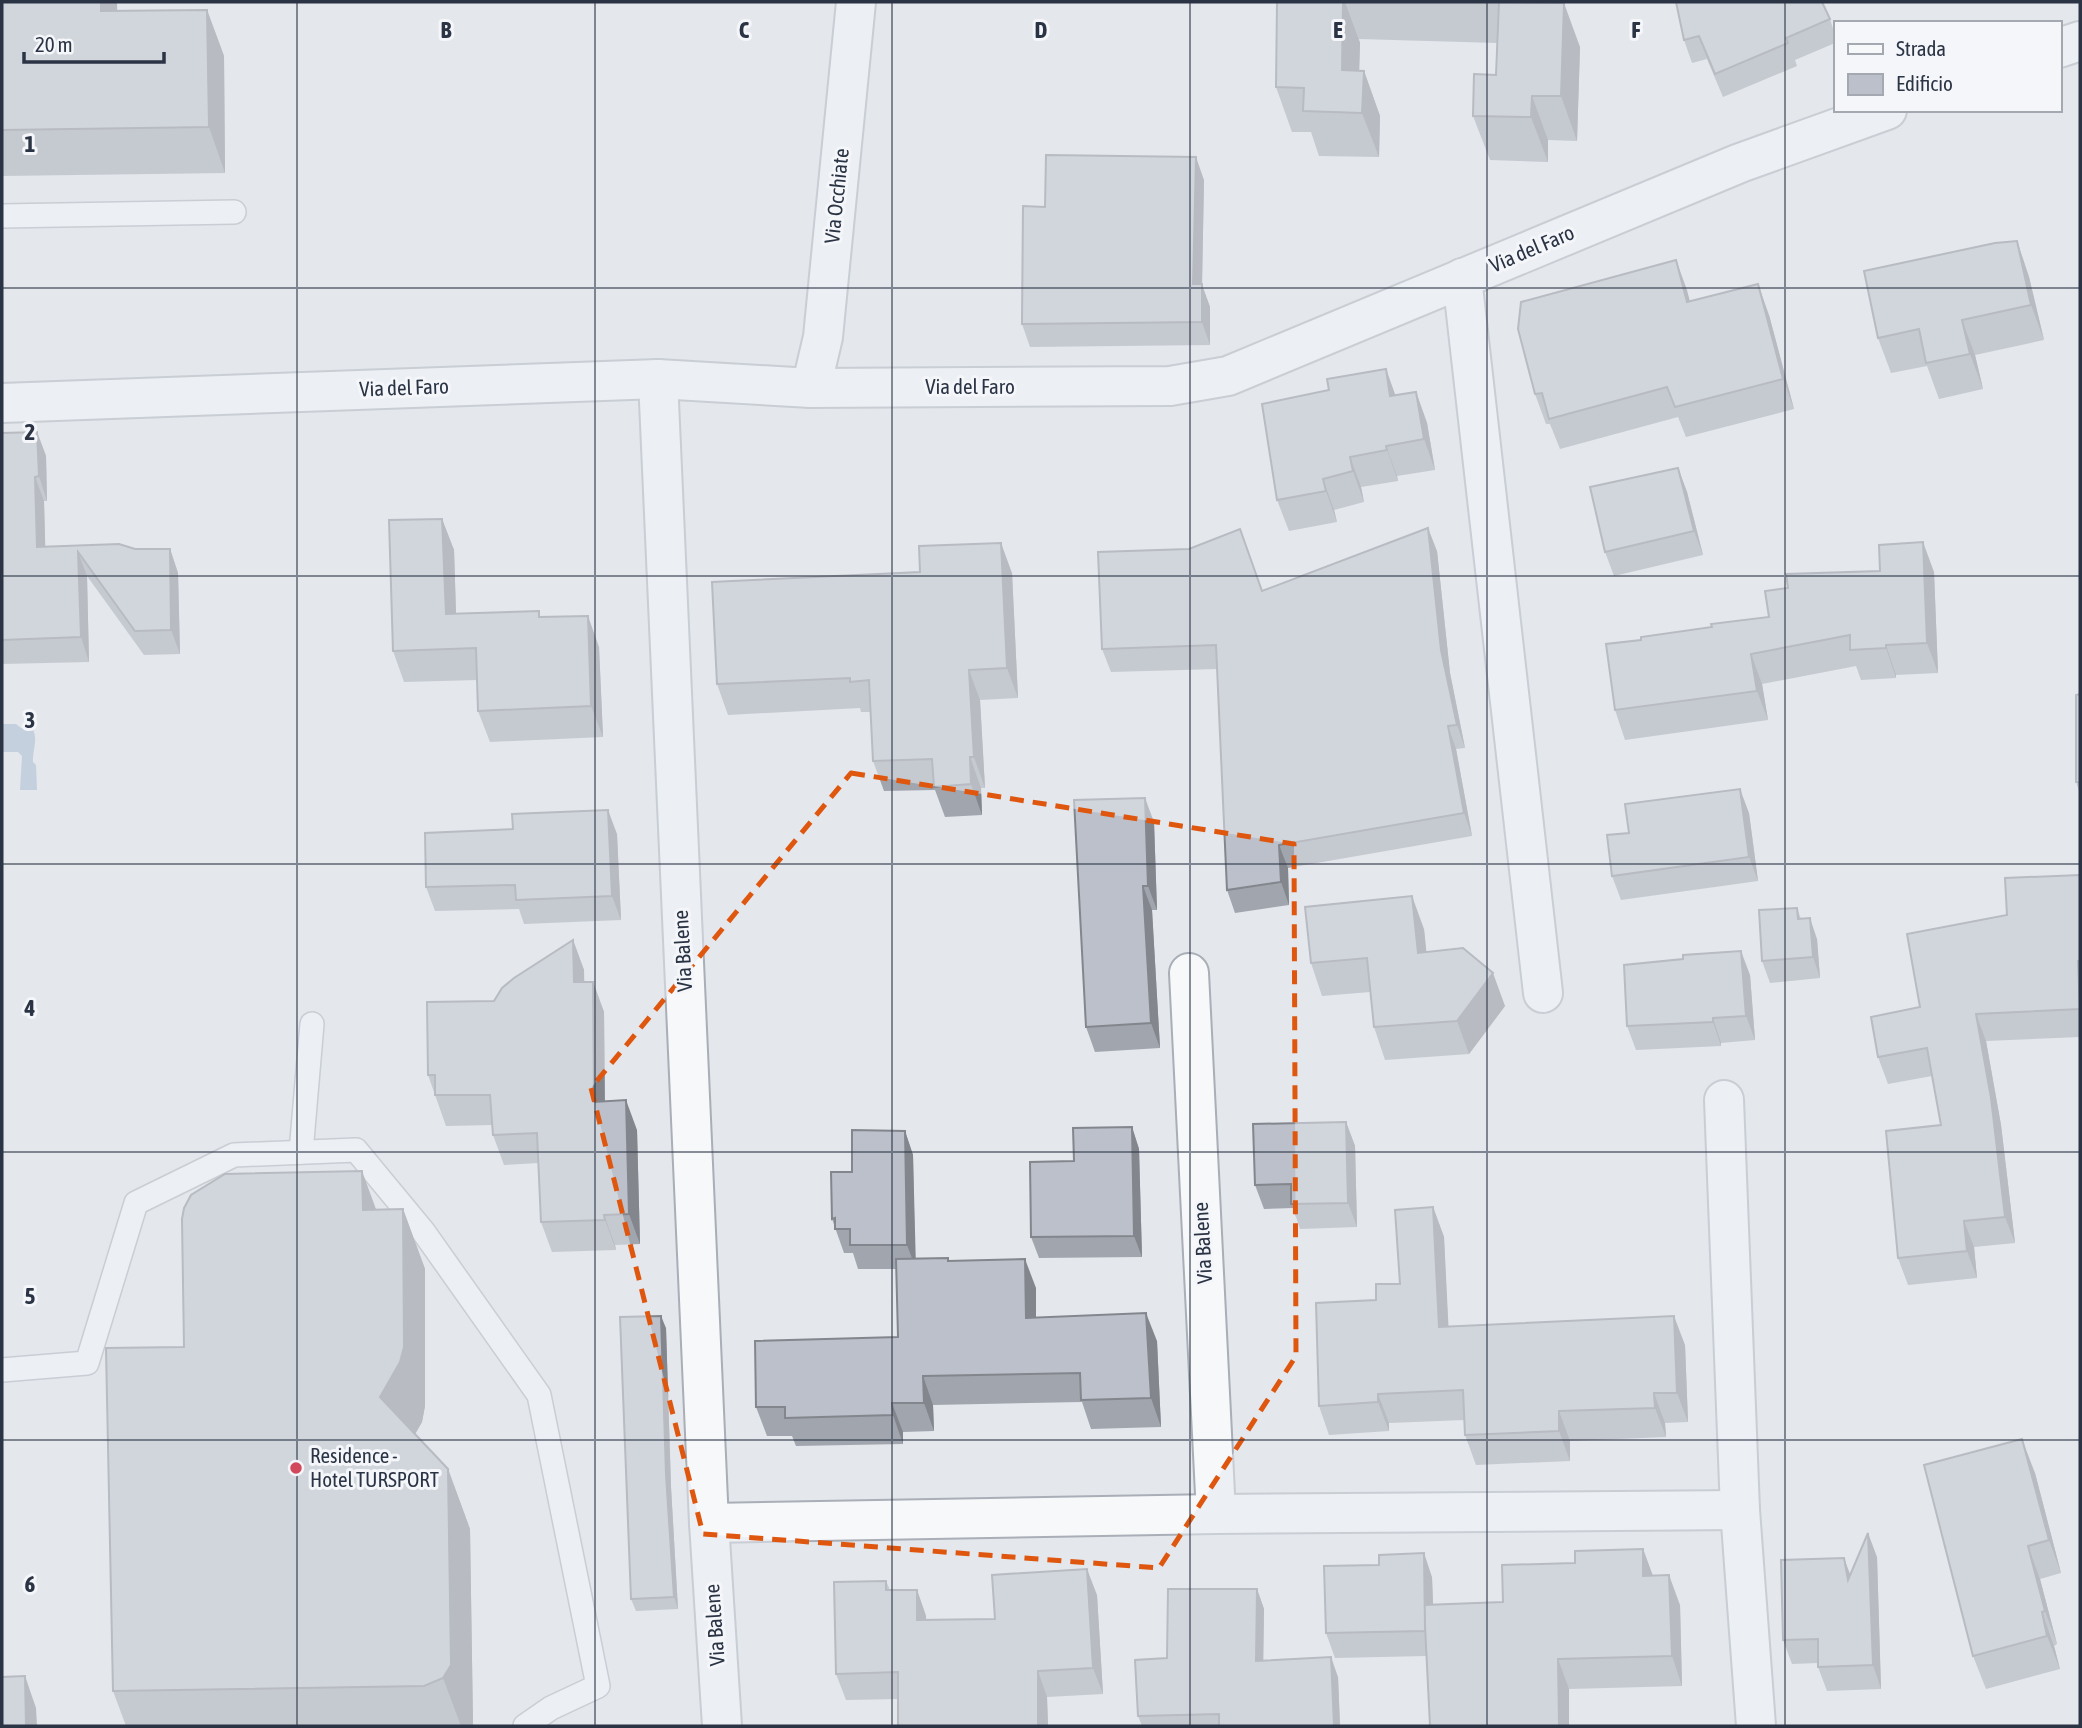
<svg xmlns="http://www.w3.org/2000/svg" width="2082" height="1728" font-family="'Asap Condensed',sans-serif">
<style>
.water{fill:#9fb4cc}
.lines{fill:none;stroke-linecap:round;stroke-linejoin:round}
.lane-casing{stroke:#a9aeb7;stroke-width:26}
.street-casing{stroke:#a9aeb7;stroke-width:42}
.lane{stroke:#f7f8fa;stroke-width:23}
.street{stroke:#f7f8fa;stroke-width:38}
.wall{fill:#a1a5ae}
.shaded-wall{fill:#83868d}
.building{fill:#bbc0ca;stroke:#83868d;stroke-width:2}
.marked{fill:none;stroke:#df570f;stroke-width:5;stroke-dasharray:14 9;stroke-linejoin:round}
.grid{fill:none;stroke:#2b3445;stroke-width:2;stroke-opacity:0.55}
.poi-dot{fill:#d1495b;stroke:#f4f6f9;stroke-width:2.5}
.labels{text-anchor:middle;stroke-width:6;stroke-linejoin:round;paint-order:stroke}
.street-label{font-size:21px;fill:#2b3445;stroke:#f4f6f9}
.poi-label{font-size:21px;fill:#2b3445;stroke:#f4f6f9;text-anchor:start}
.grid-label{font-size:23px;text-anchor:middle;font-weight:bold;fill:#2b3445;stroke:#f4f6f9;stroke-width:6;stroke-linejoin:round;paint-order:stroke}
</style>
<rect width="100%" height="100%" fill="#e4e7ec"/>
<!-- water -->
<path class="water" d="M2,724h14l5,4h11c7,11 0,23 1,34l3,3 1,25h-17l2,-34 -4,-4h-16z"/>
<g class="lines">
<!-- lane casing -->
<g class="lane-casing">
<g id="lane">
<path d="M2,216l232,-4"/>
<path d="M301,1152l11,-128"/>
<path d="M2,1370l85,-7 49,-160 98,-48 122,-5 67,81 116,164 59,291 -47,22 -26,18"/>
</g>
</g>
<!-- street casing -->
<g class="street-casing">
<g id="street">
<path d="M2059,48l21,-7"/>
<path d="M1462,278l81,715"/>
<path d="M658,379l51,1144 13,203"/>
<path d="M811,388l12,-51 33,-335"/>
<path d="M2,403l656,-24 153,9 359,-2 58,-10 512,-213 147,-53"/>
<path d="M1189,973l27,541"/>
<path d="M1724,1100l16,410 16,216"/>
<path d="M709,1523l507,-9 524,-4"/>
</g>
</g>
<!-- lane -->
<use href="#lane" class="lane"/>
<!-- street -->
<use href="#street" class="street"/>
</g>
<!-- wall -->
<g class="wall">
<path d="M2,2h115v9l90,-1 17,46 1,117 -223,3z"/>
<path d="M1277,2h275l28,45 -3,94 -29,-1v22l-58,-2 -17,-44 23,-41 1,-32 -138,-4 1,4 -1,28h5l16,45 -1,41 -60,-1 -8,-24h-19l-16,-45z"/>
<path d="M1676,2l154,17 5,16v8l-40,17 2,6 -74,31 -16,-38 -15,4 -8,-23z"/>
<path d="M1204,180l-2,105 8,22v38l-180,2 -8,-23 23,-117z"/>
<path d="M2017,241l12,36 15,63 -69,15 8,34 -44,10 -12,-33 -36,7 -13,-35z"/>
<path d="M1676,260l14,42 79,13 25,94 -108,28 -8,-20 -118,32 -10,-25h-4l-11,-30z"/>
<path d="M1386,369l9,26 21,-3 11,31 8,47 -38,6 1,5 -37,6 3,15 -30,8 3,12 -48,9 -12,-31 52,-110z"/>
<path d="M37,432l9,24 1,45h-3l1,45 90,3h35l8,24 2,81 -36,1 -57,-79 2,86 -87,2v-231z"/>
<path d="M1678,468l9,24 16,63 -89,21 -9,-24z"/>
<path d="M442,519l12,31 2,64 85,3 58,30 4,90 -113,5 -12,-31 -1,-31 -73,2 -11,-31z"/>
<path d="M1437,551l13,122 15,75 -9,1 16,87 -184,32 1,37 -54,8 -8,-23 -10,-221 -106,3 -9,-23z"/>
<path d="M1934,572l4,101 -42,2v3l-35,2 -5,-14 -94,18 6,36 -143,20 -10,-30 26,-70 128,-23z"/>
<path d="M1012,573l6,125 -38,2 5,88h-4l1,27 -37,2 -10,-27 -51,1 -11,-30 -2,-49h-10l-1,-4 -132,7 -11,-31z"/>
<path d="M2080,694v100l-4,-12z"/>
<path d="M1749,813l9,68 -137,19 -9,-24 17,-43z"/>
<path d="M1154,822l3,88h-5l8,138 -65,4 -9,-25z"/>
<path d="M617,834l4,86 -97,4 -5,-15 -84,2 -9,-24z"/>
<path d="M2080,875v162l-94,4 15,84 14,118 -41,4 3,31 -69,7 -10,-27 43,-133 -9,-49 -44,8 -10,-27 42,-50 87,-92z"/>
<path d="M1797,908l4,11 16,20 3,39 -50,5 -8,-22z"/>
<path d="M1424,929l2,23 79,54 -36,48 -84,6 -11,-33 -4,-35 -48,4 -11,-33z"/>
<path d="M573,940l11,30v12h9l11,30 1,89 32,29 3,114 -25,1 1,5 -64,2 -11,-30 -2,-59 -35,2 -11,-30 -1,-10 -46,1 -18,-51 66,-74z"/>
<path d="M1750,975l5,65 -34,3v3l-85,4 -9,-24z"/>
<path d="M1346,1122l9,24 2,81 -57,2 -7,-21 -29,1 -9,-24z"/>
<path d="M1132,1127l7,22 3,108 -103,1 -8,-21 43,-76z"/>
<path d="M905,1131l8,24 2,104 34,2 87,27v30l121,23 4,86 -70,2 -9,-27 -149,3 1,26 -31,1v12l-107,2 -4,-10h-25l-11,-29 142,-70 -2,-68h-38l-5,-16h-9l-12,-34 20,-47z"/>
<path d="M1433,1207l11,30 4,90 237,18 3,77 -23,1 1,14 -96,4v20l-94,4 -11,-30 -1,-15 -75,3v8l-60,4 -10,-29 57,-106 24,-16z"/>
<path d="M403,1209l22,60v137l-3,16 -7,12 33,35 22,60 3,195 -1,2h-346l-13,-35 71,-344 192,-137z"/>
<path d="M666,1328l5,159 7,122 -42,2 -5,-12z"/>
<path d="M2035,1473l26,100 -21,6 17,65 -3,2 6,23 -74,20 -13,-33z"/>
<path d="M1643,1549l10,27 27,29 2,81 -113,3v37h-139l-4,-70 -91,2 -9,-25 106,-56 1,28 70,-3 72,-39z"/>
<path d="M1877,1557l4,132 -54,2 -9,-24v-4l-26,1 -9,-24 67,-66z"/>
<path d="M886,1581l4,9h27l9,26v4l69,-1 102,-24 6,99 -56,3 1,29h-150v-27l-52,1 -10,-26z"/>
<path d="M1257,1589l7,20 -1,52 75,16 2,49h-198l-4,-10 29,-58z"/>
</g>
<!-- shaded-wall -->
<g class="shaded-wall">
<path d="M101,2h16l1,55 -17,-46z"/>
<path d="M1343,2h2l15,41 -2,70 -16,-43z"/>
<path d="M1564,3l16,44 -3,94 -16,-45z"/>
<path d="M207,10l17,46 1,117 -16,-46z"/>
<path d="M1364,71l16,45 -1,41 -17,-44z"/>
<path d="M1532,96l16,44v22l-17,-45z"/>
<path d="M1196,157l8,23 -2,105 8,22v38l-8,-23 -9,-38z"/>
<path d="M2017,241l12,36 15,63 -13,-35z"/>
<path d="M1676,260l11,30 11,43 -11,-31z"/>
<path d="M1758,284l11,31 25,94 -11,-30z"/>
<path d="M1962,320l13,35 8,34 -13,-35z"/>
<path d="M1386,369l11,31 -7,-4z"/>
<path d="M1416,392l11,31 8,47 -11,-31z"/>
<path d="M37,432l9,24 1,45 -8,-25z"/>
<path d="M1386,446l11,30 1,5 -11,-31z"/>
<path d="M1350,457l11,30 3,15 -11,-31z"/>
<path d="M1678,468l9,24 16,63 -9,-24z"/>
<path d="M35,477l9,24 2,70 -9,-24z"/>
<path d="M1323,479l11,31 3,12 -11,-31z"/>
<path d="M442,519l12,31 3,95 -11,-31z"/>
<path d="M1428,528l9,23 13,122 15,75 -8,-23 -16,-75z"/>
<path d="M1923,542l11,30 4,101 -11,-30z"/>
<path d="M1001,543l11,30 6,125 -11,-30z"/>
<path d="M170,549l8,24 2,81 -9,-24z"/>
<path d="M78,552l9,24 2,86 -8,-25z"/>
<path d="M588,616l11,31 4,90 -12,-31z"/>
<path d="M1886,645l10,30v3l-10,-30z"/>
<path d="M1751,654l11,30 6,36 -11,-29z"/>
<path d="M969,670l11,30 5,88 -11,-31z"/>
<path d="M1448,726l8,23 16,87 -8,-23z"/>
<path d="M970,757l11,31 1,27 -11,-31z"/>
<path d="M1740,789l9,24 9,68 -9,-24z"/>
<path d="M1145,798l9,24 3,88 -9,-24z"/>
<path d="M608,810l9,24 4,86 -9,-24z"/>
<path d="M1279,845l9,23 1,37 -8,-23z"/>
<path d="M1143,886l9,24 8,138 -9,-25z"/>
<path d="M1412,896l12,33 6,57 -12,-33z"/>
<path d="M1810,918l7,21 3,39 -7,-21z"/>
<path d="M573,940l11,30 1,42 -11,-30z"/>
<path d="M1741,951l9,24 5,65 -9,-24z"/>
<path d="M2078,961l2,6v39z"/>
<path d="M1493,973l12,33 -36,48 -12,-33z"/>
<path d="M593,982l11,30 1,120 -11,-30z"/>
<path d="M1976,1014l10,27 15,84 14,118 -10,-26z"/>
<path d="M1713,1018l8,25v3l-8,-24z"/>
<path d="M626,1100l11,30 3,114 -11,-30z"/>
<path d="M1346,1122l9,24 2,81 -9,-24z"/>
<path d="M1132,1127l7,22 3,108 -8,-21z"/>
<path d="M905,1131l8,24 3,114 -9,-24z"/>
<path d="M362,1171l22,60 -21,-21z"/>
<path d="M1433,1207l11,30 6,120 -11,-30z"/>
<path d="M403,1209l22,60v137l-3,16 -20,35 -22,-60z"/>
<path d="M604,1215l11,30 1,5 -11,-30z"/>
<path d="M1964,1221l10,26 3,31 -10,-27z"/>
<path d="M1025,1259l11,29v59l-10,-29z"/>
<path d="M1146,1313l11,28 4,86 -10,-29z"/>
<path d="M661,1316l5,12 5,159 7,122 -4,-12 -8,-122z"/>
<path d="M1674,1316l11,29 3,77 -11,-29z"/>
<path d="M923,1376l10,29 1,26 -10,-28z"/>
<path d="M1654,1393l11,30 1,14 -11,-29z"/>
<path d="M1378,1394l11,29v8l-11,-29z"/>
<path d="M892,1403l11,29v12l-10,-29z"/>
<path d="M1559,1411l11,30v20l-11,-30z"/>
<path d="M2022,1439l13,34 26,100 -12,-33z"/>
<path d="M448,1469l22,60 3,195 -1,2h-11l-18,-48z"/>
<path d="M1868,1533l9,24 4,132 -8,-24z"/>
<path d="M2028,1546l12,33 17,65 -12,-33z"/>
<path d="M1643,1549l11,30 -11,-3z"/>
<path d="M1424,1553l8,24 3,79 -9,-25z"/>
<path d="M1844,1558l9,24 -5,-2z"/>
<path d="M1087,1569l10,26 6,99 -10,-26z"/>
<path d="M1669,1575l11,30 2,81 -10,-30z"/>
<path d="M1257,1589l7,20 -1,72 -7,-20z"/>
<path d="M917,1590l9,26 1,30 -10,-26z"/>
<path d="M2042,1612l12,34 6,23 -13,-33z"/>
<path d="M1331,1657l7,20 2,49h-6z"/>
<path d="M1558,1659l11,30v37h-10z"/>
<path d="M1038,1671l9,26 1,29h-10z"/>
<path d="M25,1676l11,32 1,18h-11z"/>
</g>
<!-- building -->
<g class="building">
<path d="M2,2h99v9l106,-1 2,117 -207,3z"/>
<path d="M1277,2h66l-1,68 22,1 -2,42 -59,-2 1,-23 -28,-1z"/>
<path d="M1499,2l65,1 -3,93h-29l-1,21 -58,-1 1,-42 22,1z"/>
<path d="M1676,2h146l8,17 -44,19 2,5 -73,31 -16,-38 -15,4z"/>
<path d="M1046,155l150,2 -3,127h9v38l-180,2 1,-118 22,1z"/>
<path d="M2017,241l14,64 -69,15 8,34 -44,9 -7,-34 -41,9 -14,-67 131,-28z"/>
<path d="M1676,260l11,42 71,-18 25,95 -108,28 -8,-20 -118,32 -7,-26 -7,1 -17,-65 3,-27z"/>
<path d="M1386,369l4,27 26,-4 8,47 -38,7 1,4 -37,7 3,14 -30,8 3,12 -49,9 -15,-96 67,-14 -2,-11z"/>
<path d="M37,432l2,44 -4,1 2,70 82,-3 16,5h35l1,81 -36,1 -57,-79 3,85 -79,3v-207z"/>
<path d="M1678,468l16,63 -89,21 -15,-65z"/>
<path d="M442,519l4,95 93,-3v6l49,-1 3,90 -113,5 -2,-63 -83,3 -4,-131z"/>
<path d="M1428,528l13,122 16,75 -9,1 16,87 -185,32 2,37 -54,8 -11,-245 -114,4 -4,-97 91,-3 51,-20 22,62z"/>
<path d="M1923,542l4,101 -41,2v3l-36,2v-15l-99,19 6,37 -142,19 -9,-66 35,-4v-3l71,-10 -1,-3 58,-7 -4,-26 23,-3 -2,-14 94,-3 -1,-26z"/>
<path d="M1001,543l6,125 -38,2 5,87h-4l1,27 -37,3 -2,-28 -59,2 -4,-81 -19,2v-4l-133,6 -5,-102 208,-10 -1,-26z"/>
<path d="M2080,694v88h-4v-87z"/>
<path d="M1740,789l9,68 -137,19 -5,-41 22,-2 -4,-29z"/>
<path d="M1145,798l3,88h-5l8,137 -65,4 -12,-227z"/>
<path d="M608,810l4,86 -96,4 -1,-15 -89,2 -1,-54 88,-4 -1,-15z"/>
<path d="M2080,875v86h-2l2,48 -104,5 15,84 14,119 -41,4 3,30 -69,7 -12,-127 55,-6 -14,-77 -49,9 -7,-40 49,-10 -13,-73 100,-19 -2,-37z"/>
<path d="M1412,896l6,57 45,-5 30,25 -36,48 -83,6 -7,-69 -56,5 -6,-56z"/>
<path d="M1797,908l1,11 12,-1 3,39 -51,4 -3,-51z"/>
<path d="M573,940l1,42h19l1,120 32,-2 3,114 -25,1 1,5 -64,2 -4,-89 -44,2 -3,-40h-55v-20h-7l-1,-73 67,-1 8,-13 12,-10z"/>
<path d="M1741,951l5,65 -33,2v4l-86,4 -3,-61 59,-6v-4z"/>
<path d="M1346,1122l2,81 -57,1v-20l-36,1 -2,-61z"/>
<path d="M1132,1127l2,109 -103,1 -1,-75 44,-1 -1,-33z"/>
<path d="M852,1130l53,1 2,114h-57v-16h-15v-11l-3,1 -1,-47h21z"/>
<path d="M362,1171l1,39 40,-1 1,138 -4,15 -20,35 68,72 3,196 -8,13 -19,8 -311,5 -7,-343 78,-1 -2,-128 2,-11 7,-13 34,-21z"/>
<path d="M1433,1207l6,120 235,-11 3,77h-23l1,15 -96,3v20l-94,4 -2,-45 -85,4v8l-59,4 -3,-103 60,-3v-16h24l-5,-74z"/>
<path d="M948,1258v3l77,-2 1,59 120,-5 5,85 -70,2 -1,-27 -157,3 1,27h-32l1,12 -108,3v-11h-29l-1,-66 143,-4 -2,-78z"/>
<path d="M661,1316l5,159 8,122 -43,2 -11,-282z"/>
<path d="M2022,1439l27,101 -21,6 17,65 -3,1 5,24 -74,20 -49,-191z"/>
<path d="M1868,1533l5,132 -55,2v-28l-35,1 -2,-80 63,-2 4,22z"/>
<path d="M1643,1549v27l26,-1 3,81 -114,3 1,67h-129l-6,-121 79,-3 -1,-37 73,-2v-12z"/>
<path d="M1424,1553l1,78 -99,2 -2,-67 55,-1v-10z"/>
<path d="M1087,1569l6,99 -55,3v55h-140v-54l-62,2 -2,-92 52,-1v9h31v30l78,-1 -3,-44z"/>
<path d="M1168,1589h89l-1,72 75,-4 3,69h-115v-12l-81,2 -3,-56 32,-2z"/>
<path d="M25,1676l1,50h-24v-49z"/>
</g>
<!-- marked area -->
<path d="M0 0H2082V1728H0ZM851,773l443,71 2,512 -137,212 -456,-34 -112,-446z" fill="#e4e7ec" fill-opacity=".55" fill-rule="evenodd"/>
<path class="marked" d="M851,773l443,71 2,512 -137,212 -456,-34 -112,-446z"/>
<!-- grid -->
<path class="grid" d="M297,2v1724M595,2v1724M892,2v1724M1190,2v1724M1487,2v1724M1785,2v1724M2,288h2078M2,576h2078M2,864h2078M2,1152h2078M2,1440h2078"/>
<!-- markers -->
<circle class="poi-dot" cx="296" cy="1468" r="7"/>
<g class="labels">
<!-- street labels -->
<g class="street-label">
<text transform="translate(837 196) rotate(-84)" y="7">Via Occhiate</text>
<text transform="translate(1532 249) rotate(-23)" y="7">Via del Faro</text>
<text x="970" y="394">Via del Faro</text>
<text transform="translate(404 388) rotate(-2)" y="7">Via del Faro</text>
<text transform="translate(683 951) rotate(-93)" y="7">Via Balene</text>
<text transform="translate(1203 1243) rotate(-93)" y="7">Via Balene</text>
<text transform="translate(715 1625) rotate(-94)" y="7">Via Balene</text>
</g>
<!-- poi labels -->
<g class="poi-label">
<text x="310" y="1463">Residence -<tspan x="310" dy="24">Hotel TURSPORT</tspan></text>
</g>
</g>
<g class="grid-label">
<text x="446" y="38">B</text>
<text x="744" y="38">C</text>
<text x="1041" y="38">D</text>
<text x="1338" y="38">E</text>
<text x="1636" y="38">F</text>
<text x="30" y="152">1</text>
<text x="30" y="440">2</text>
<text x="30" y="728">3</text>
<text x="30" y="1016">4</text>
<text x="30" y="1304">5</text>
<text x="30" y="1592">6</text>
</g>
<!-- border -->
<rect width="2082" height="1728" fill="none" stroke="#2b3445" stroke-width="7"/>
<!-- legend -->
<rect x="1834" y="21" width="228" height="91" fill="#f4f6f9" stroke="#a4a8b1" stroke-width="2"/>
<rect x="1848" y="44" width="35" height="10" fill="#f7f8fa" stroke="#a4a8b1" stroke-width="2"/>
<text x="1896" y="56" font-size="21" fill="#2b3445">Strada</text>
<rect x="1848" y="74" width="35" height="21" fill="#bbc0ca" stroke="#a4a8b1" stroke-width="2"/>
<text x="1896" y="91" font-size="21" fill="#2b3445">Edificio</text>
<!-- scale -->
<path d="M24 52v10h140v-10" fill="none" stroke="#2b3445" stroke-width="3.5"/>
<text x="35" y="52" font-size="21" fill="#2b3445" stroke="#f4f6f9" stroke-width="5" paint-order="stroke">20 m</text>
</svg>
